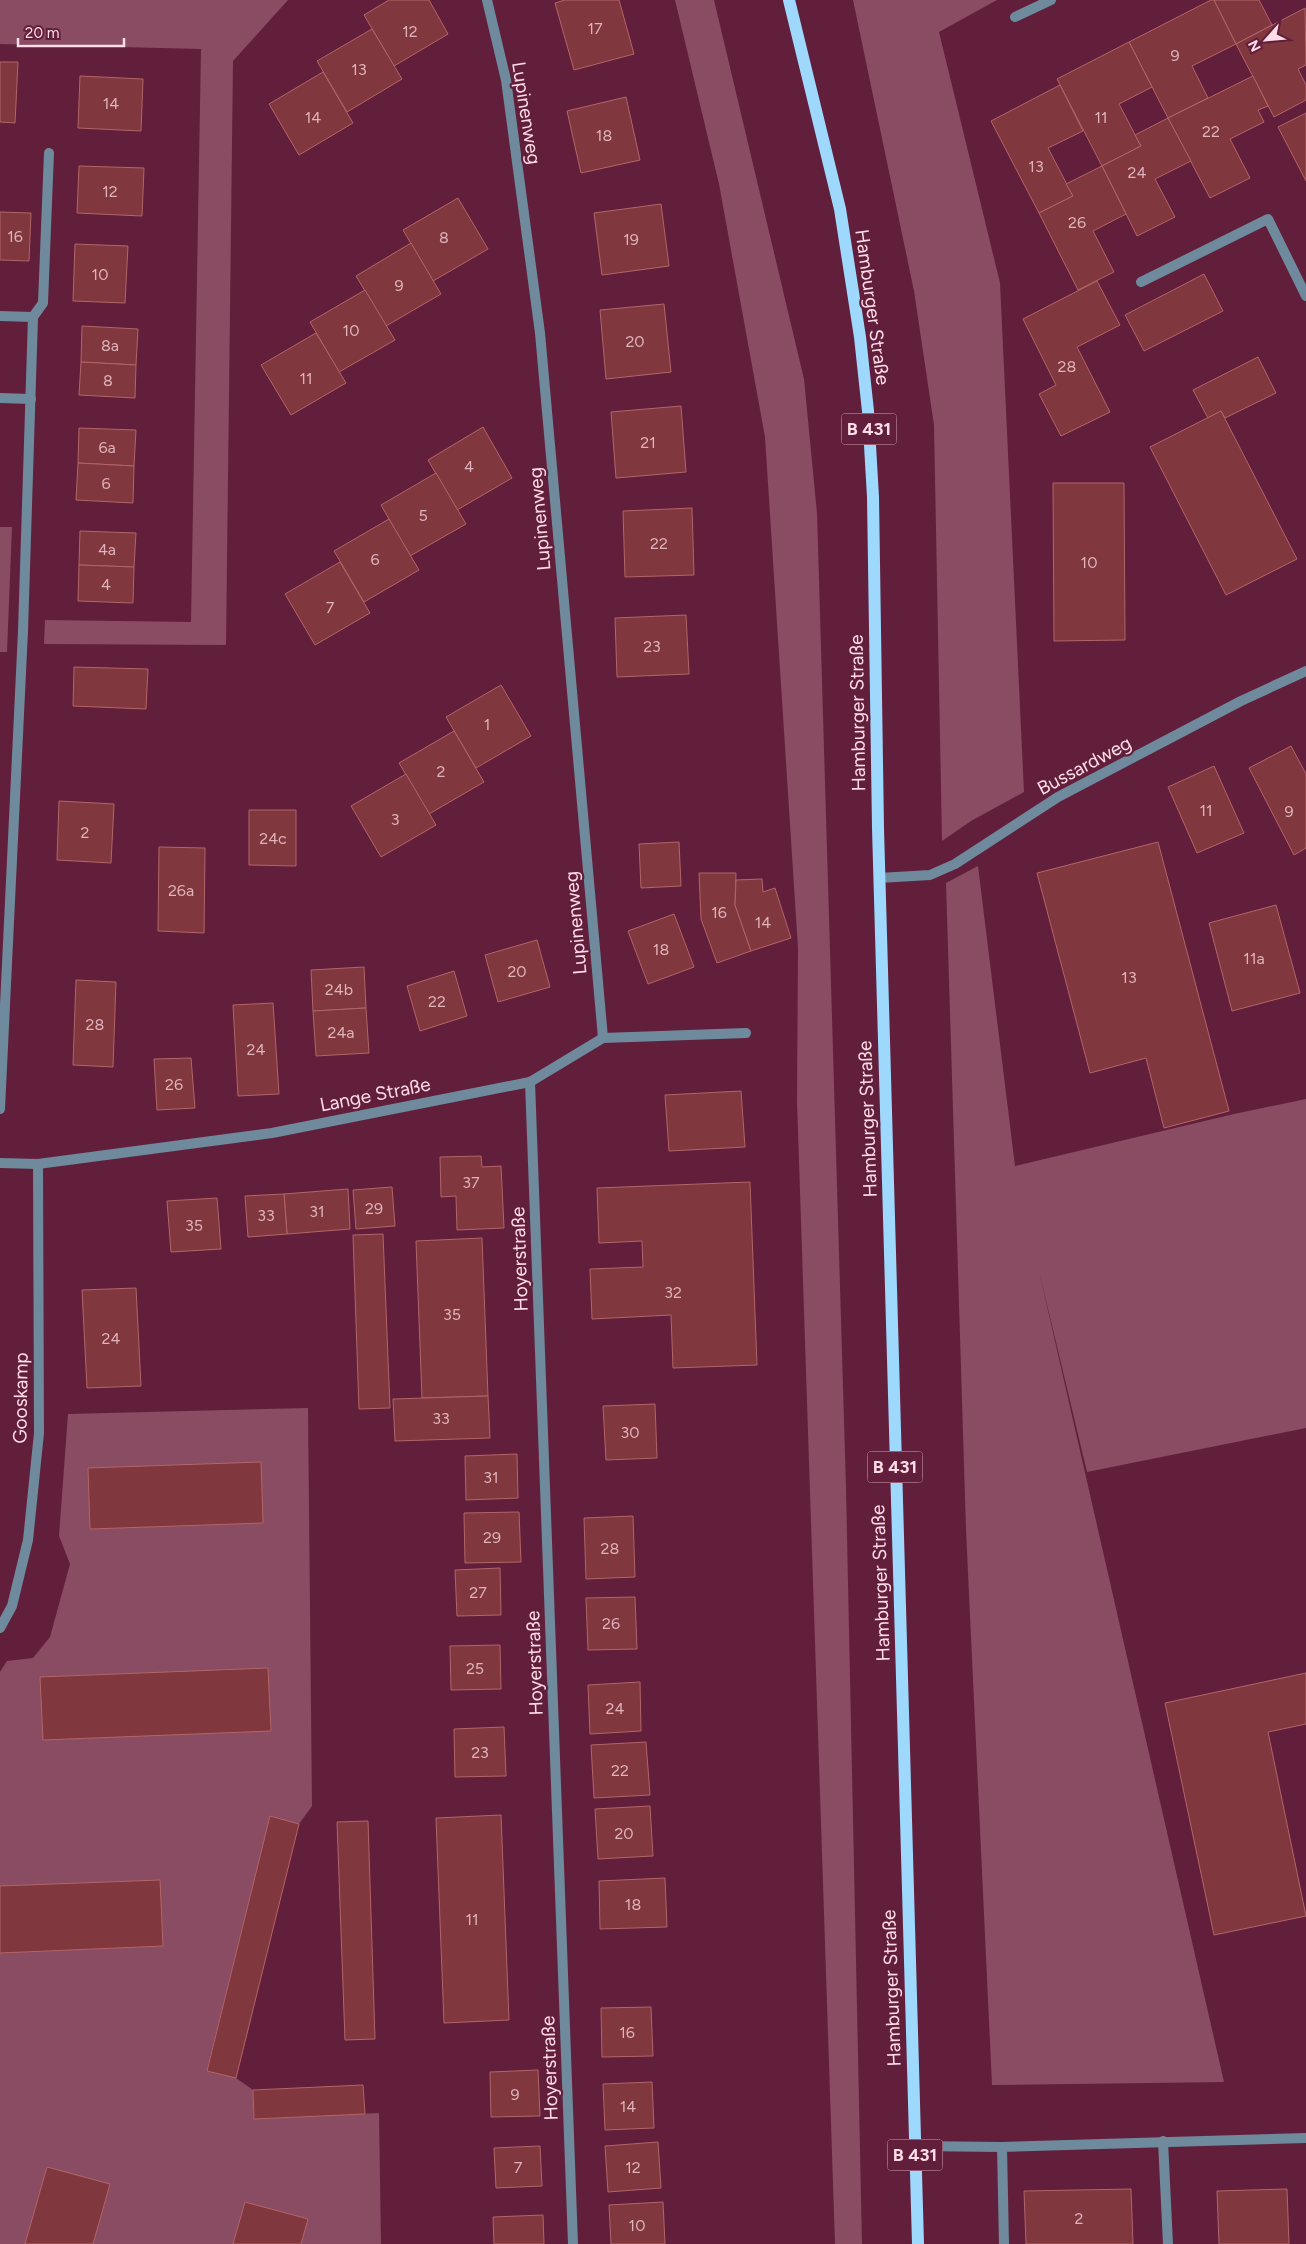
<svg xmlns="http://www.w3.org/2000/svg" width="1306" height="2244" font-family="Figtree,sans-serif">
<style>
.green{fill:#894c62}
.building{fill:#80373d;stroke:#b36569}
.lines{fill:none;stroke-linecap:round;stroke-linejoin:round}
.service{stroke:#6e8a9c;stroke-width:10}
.minor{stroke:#6e8a9c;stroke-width:10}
.primary{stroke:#9ed8fd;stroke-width:12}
.labels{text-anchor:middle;stroke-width:4.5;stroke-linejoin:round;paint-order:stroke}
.number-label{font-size:16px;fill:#dfb3bc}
.shield{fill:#621f3b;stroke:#d0a3b3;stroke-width:1}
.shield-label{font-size:18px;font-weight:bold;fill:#ffdce7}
.street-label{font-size:19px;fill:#ffdce7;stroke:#621f3b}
</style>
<rect width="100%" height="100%" fill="#621f3b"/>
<!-- green -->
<g class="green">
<path d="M0,0h288l-55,61 -7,584 -182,-1 1,-24 146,2 10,-573 -201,-5z"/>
<path d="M675,0h39l90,379 13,134 29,975 16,756h-27l-38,-1143 1,-153 -33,-511 -46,-253z"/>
<path d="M853,0h144l-58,32 61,251 24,509 -53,29 -29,20 -8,-416 -20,-134z"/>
<path d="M0,527h12l-5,125h-7z"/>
<path d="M978,866l37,300 219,-52 72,-15v329l-219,44 -48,-201 185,811 -232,3 -26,-555 -20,-647z"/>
<path d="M308,1408l4,398 -13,18 -29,-7 -63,253 29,8 17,12 1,28 125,-5 2,131h-381v-572l7,-11 26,-3 17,-21 20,-73 -11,-28 9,-122z"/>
</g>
<!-- building -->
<g class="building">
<path d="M389,0h40l19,34 -54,32 -30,-51z"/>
<path d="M565,0h54l15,54 -60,16 -19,-67z"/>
<path d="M1211,0h3l22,44 -44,22 16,32 -40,20 -39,-76z"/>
<path d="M1214,0h45l13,25 -36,19z"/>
<path d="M1305,8l1,57 -8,4 8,16v15l-32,17 -38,-73z"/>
<path d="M372,29l30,50 -55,33 -30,-51z"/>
<path d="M1129,42l23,45 -33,17 22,42 -39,20 -45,-87z"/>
<path d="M0,62h18l-3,61 -15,-1z"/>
<path d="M323,72l30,51 -54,32 -30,-51z"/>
<path d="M80,76l63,3 -2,52 -63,-3z"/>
<path d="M1253,76l15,30 -10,4 6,12 -34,17 20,39 -40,20 -42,-80z"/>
<path d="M1060,85l23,46 -35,17 25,48 -34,17 -48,-92z"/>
<path d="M626,97l14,63 -59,13 -14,-62z"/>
<path d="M1306,113v68l-28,-54z"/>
<path d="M1168,118l23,43 -36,18 20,38 -38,19 -35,-70 39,-20 -6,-11z"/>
<path d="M79,166l65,2 -2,48 -65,-3z"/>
<path d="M1102,166l24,48 -33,17 21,41 -36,18 -39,-77 34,-17 -7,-12z"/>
<path d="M458,198l30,51 -55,32 -30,-51z"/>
<path d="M661,204l8,62 -67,9 -8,-62z"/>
<path d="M0,212l31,1 -2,48 -29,-1z"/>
<path d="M411,243l30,51 -55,32 -30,-50z"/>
<path d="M75,244l53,2 -3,57 -52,-2z"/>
<path d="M1204,274l19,37 -79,40 -19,-36z"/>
<path d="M1097,281l23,44 -43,22 33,65 -49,24 -22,-42 17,-9 -33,-66z"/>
<path d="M365,290l30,50 -56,32 -29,-50z"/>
<path d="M664,304l7,68 -65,7 -6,-69z"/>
<path d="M82,326l56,3 -2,36 -55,-3z"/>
<path d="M316,333l30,50 -55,32 -30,-50z"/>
<path d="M1258,357l18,36 -51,25 -4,-7 -13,7 -15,-28z"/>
<path d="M81,362l55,3 -1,33 -56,-3z"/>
<path d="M681,406l5,66 -70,6 -5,-66z"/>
<path d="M1221,411l76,148 -71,36 -76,-148z"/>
<path d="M483,427l29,51 -55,32 -29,-50z"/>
<path d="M79,428l57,2 -2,36 -56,-3z"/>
<path d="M78,463l56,3 -1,37 -57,-3z"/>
<path d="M436,473l30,51 -56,32 -29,-51z"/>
<path d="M1053,483h71l1,157 -71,1z"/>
<path d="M692,508l2,67 -69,2 -2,-66z"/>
<path d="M389,519l30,51 -55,32 -30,-51z"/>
<path d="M80,531l56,2 -2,34 -55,-2z"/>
<path d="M340,562l30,51 -55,32 -30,-51z"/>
<path d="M79,565l55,2 -1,36 -55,-2z"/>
<path d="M686,615l3,59 -72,3 -2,-59z"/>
<path d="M74,667l74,2 -2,40 -73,-3z"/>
<path d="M501,685l30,51 -55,32 -30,-51z"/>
<path d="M454,731l30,51 -55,32 -30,-51z"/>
<path d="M1291,746l15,28v74l-12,7 -45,-87z"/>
<path d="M1214,766l30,67 -47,20 -29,-66z"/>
<path d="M406,774l30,51 -55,32 -30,-51z"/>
<path d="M59,801l55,3 -3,59 -54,-3z"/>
<path d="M249,810h47v56l-47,-1z"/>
<path d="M679,842l2,44 -40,2 -2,-44z"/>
<path d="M1158,842l71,269 -65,17 -18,-70 -56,15 -53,-200z"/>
<path d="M159,847l46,1 -1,85 -46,-2z"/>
<path d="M699,873h37l-1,32 16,46 -34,12 -16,-44z"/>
<path d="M762,879l1,13 12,-4 16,50 -40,13 -16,-46 1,-25z"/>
<path d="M1276,905l24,88 -68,18 -23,-88z"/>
<path d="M674,914l20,53 -46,17 -20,-53z"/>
<path d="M537,940l13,47 -52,15 -13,-47z"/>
<path d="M364,967l2,41 -53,3 -2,-41z"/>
<path d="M454,971l13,45 -47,15 -13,-45z"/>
<path d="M76,980l40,2 -3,85 -40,-2z"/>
<path d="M273,1003l6,91 -41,2 -5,-91z"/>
<path d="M366,1008l3,45 -53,3 -3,-45z"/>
<path d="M191,1058l4,50 -38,2 -3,-51z"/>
<path d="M741,1091l4,56 -76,4 -4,-56z"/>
<path d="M481,1156l1,11 19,-1 3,62 -47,2 -1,-34 -15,1 -1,-40z"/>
<path d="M750,1182l7,183 -84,3 -2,-53 -79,4 -2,-50 53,-2 -1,-26 -43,2 -2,-55z"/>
<path d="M392,1187l3,39 -39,3 -3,-39z"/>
<path d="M348,1189l2,40 -63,5 -3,-40z"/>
<path d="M284,1194l3,40 -39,3 -3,-41z"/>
<path d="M217,1198l4,51 -50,3 -4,-51z"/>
<path d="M383,1234l7,174 -31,1 -6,-174z"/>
<path d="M482,1238l6,158 -66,2 -6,-157z"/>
<path d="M136,1288l5,98 -54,2 -5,-98z"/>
<path d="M488,1396l2,42 -95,3 -2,-42z"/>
<path d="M655,1404l2,54 -51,2 -3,-54z"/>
<path d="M517,1454l1,44 -52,2 -1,-44z"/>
<path d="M261,1462l2,61 -173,6 -2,-61z"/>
<path d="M519,1512l2,50 -56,1 -1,-50z"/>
<path d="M633,1516l2,61 -49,2 -2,-61z"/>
<path d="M500,1568l1,47 -44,1 -2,-46z"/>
<path d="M635,1597l2,52 -49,1 -2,-52z"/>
<path d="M500,1645l1,44 -50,1 -1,-44z"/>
<path d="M268,1668l3,63 -228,9 -3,-63z"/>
<path d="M1306,1673v51l-38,8 38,184 -92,19 -49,-232z"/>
<path d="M640,1682l1,49 -51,3 -2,-49z"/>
<path d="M504,1727l2,49 -51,1 -1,-48z"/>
<path d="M646,1742l4,53 -56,3 -3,-53z"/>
<path d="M650,1806l3,50 -55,3 -3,-50z"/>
<path d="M501,1815l8,205 -65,3 -8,-205z"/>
<path d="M270,1816l29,8 -63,254 -29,-7z"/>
<path d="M368,1821l7,218 -30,1 -8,-218z"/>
<path d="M665,1878l2,49 -67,2 -1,-48z"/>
<path d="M160,1880l3,66 -163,7v-67z"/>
<path d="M651,2007l2,49 -51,1 -1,-49z"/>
<path d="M538,2070l2,46 -49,1 -1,-45z"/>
<path d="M652,2082l2,46 -49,2 -2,-46z"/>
<path d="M363,2085l2,29 -111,5 -1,-29z"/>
<path d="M658,2142l3,46 -53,4 -3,-46z"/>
<path d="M540,2146l2,40 -46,2 -2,-40z"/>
<path d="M47,2167l63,17 -17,60h-68z"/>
<path d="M1131,2189l2,55h-107l-2,-53z"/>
<path d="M1287,2189l2,55h-70l-2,-53z"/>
<path d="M245,2202l63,17 -7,25h-68z"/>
<path d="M663,2202l2,42h-54l-2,-39z"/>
<path d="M543,2215l1,29h-50l-1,-27z"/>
</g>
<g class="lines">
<!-- service -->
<g class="service">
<path d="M1141,282l127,-63 38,77"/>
<path d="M1163,2141l5,103"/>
<path d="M914,2146l88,1 304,-9"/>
<path d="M1002,2147l2,97"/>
</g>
<!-- minor -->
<g class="minor">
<path d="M487,0l19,80 34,253 63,705"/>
<path d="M1015,17l36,-17"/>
<path d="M0,316l33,1 -10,314 -23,478"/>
<path d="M33,317l10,-14 6,-150"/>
<path d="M0,398l31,1"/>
<path d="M879,878l51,-3 25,-11 103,-67 183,-96 65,-30"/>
<path d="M530,1082l43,1162"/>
<path d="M0,1163l38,1 234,-31 258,-51 73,-44 143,-5"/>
<path d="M0,1628l12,-22 16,-66 11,-107 -1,-269"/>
</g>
<!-- primary -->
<path class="primary" d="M789,0l51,209 20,128 8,74 5,86 5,331 40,1416"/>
</g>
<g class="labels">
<!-- number labels -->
<g class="number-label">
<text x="595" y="34">17</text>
<text x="410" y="37">12</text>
<text x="1175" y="61">9</text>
<text x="359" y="75">13</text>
<text x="111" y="109">14</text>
<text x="313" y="123">14</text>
<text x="1101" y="123">11</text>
<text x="1211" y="137">22</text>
<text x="604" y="141">18</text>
<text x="1036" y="172">13</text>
<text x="1137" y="178">24</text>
<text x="110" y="197">12</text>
<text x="1077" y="228">26</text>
<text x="15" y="242">16</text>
<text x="444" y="243">8</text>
<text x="631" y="245">19</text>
<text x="100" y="280">10</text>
<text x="399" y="291">9</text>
<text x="351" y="336">10</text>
<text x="635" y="347">20</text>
<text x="110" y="351">8a</text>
<text x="1067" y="372">28</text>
<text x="306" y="384">11</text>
<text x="108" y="386">8</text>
<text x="648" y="448">21</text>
<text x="107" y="453">6a</text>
<text x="469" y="472">4</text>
<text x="106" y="489">6</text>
<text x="423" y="521">5</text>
<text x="659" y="549">22</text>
<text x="107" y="555">4a</text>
<text x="375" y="565">6</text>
<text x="1089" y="568">10</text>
<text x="106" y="590">4</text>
<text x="330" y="613">7</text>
<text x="652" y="652">23</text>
<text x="487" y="730">1</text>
<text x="441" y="777">2</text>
<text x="1206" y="816">11</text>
<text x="1289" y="817">9</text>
<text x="395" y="825">3</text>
<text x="85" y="838">2</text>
<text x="273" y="844">24c</text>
<text x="181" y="896">26a</text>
<text x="719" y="918">16</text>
<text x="763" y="928">14</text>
<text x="661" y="955">18</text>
<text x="1254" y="964">11a</text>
<text x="517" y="977">20</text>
<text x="1129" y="983">13</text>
<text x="339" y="995">24b</text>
<text x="437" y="1007">22</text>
<text x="95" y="1030">28</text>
<text x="341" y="1038">24a</text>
<text x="256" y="1055">24</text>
<text x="174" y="1090">26</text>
<text x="471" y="1188">37</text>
<text x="374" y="1214">29</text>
<text x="317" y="1217">31</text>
<text x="266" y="1221">33</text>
<text x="194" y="1231">35</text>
<text x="673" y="1298">32</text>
<text x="452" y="1320">35</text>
<text x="111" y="1344">24</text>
<text x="441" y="1424">33</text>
<text x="630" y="1438">30</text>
<text x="491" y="1483">31</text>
<text x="492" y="1543">29</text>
<text x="610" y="1554">28</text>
<text x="478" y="1598">27</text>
<text x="611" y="1629">26</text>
<text x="475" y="1674">25</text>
<text x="615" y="1714">24</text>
<text x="480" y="1758">23</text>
<text x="620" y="1776">22</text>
<text x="624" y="1839">20</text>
<text x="633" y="1910">18</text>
<text x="472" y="1925">11</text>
<text x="627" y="2038">16</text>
<text x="515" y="2100">9</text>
<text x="628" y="2112">14</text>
<text x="518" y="2173">7</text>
<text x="633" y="2173">12</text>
<text x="1079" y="2224">2</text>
<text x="637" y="2231">10</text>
</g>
<!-- shield labels -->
<g class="shield">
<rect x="841.5" y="413.5" width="55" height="31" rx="4"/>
<rect x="867.5" y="1451.5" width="55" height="31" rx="4"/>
<rect x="887.5" y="2139.5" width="55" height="31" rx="4"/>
</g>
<g class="shield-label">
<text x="869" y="435">B 431</text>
<text x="895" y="1473">B 431</text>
<text x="915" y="2161">B 431</text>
</g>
<!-- street labels -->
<g class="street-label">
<text transform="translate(527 113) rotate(81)" y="7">Lupinenweg</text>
<text transform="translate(873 307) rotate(82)" y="7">Hamburger Straße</text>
<text transform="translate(539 519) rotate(-95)" y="7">Lupinenweg</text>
<text transform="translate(857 713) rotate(-91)" y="7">Hamburger Straße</text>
<text transform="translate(1084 765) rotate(-28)" y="7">Bussardweg</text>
<text transform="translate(575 923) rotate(-95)" y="7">Lupinenweg</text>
<text transform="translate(375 1094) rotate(-11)" y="7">Lange Straße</text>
<text transform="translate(867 1119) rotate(-92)" y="7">Hamburger Straße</text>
<text transform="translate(519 1259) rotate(-92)" y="7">Hoyerstraße</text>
<text transform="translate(20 1398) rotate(-89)" y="7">Gooskamp</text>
<text transform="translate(880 1583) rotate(-92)" y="7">Hamburger Straße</text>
<text transform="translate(534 1663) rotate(-92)" y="7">Hoyerstraße</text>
<text transform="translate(891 1988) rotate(-92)" y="7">Hamburger Straße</text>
<text transform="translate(549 2068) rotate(-92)" y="7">Hoyerstraße</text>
</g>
</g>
<!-- north arrow -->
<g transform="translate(1266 40) rotate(243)" stroke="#621f3b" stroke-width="4" paint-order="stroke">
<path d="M0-4L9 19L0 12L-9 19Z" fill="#ffdce7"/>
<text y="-8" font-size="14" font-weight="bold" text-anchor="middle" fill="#ffdce7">N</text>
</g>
<!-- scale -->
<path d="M18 38v8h106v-8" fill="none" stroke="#ffdce7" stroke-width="2.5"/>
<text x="25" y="38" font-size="15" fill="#ffdce7" stroke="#621f3b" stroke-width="4" paint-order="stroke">20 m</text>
</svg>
